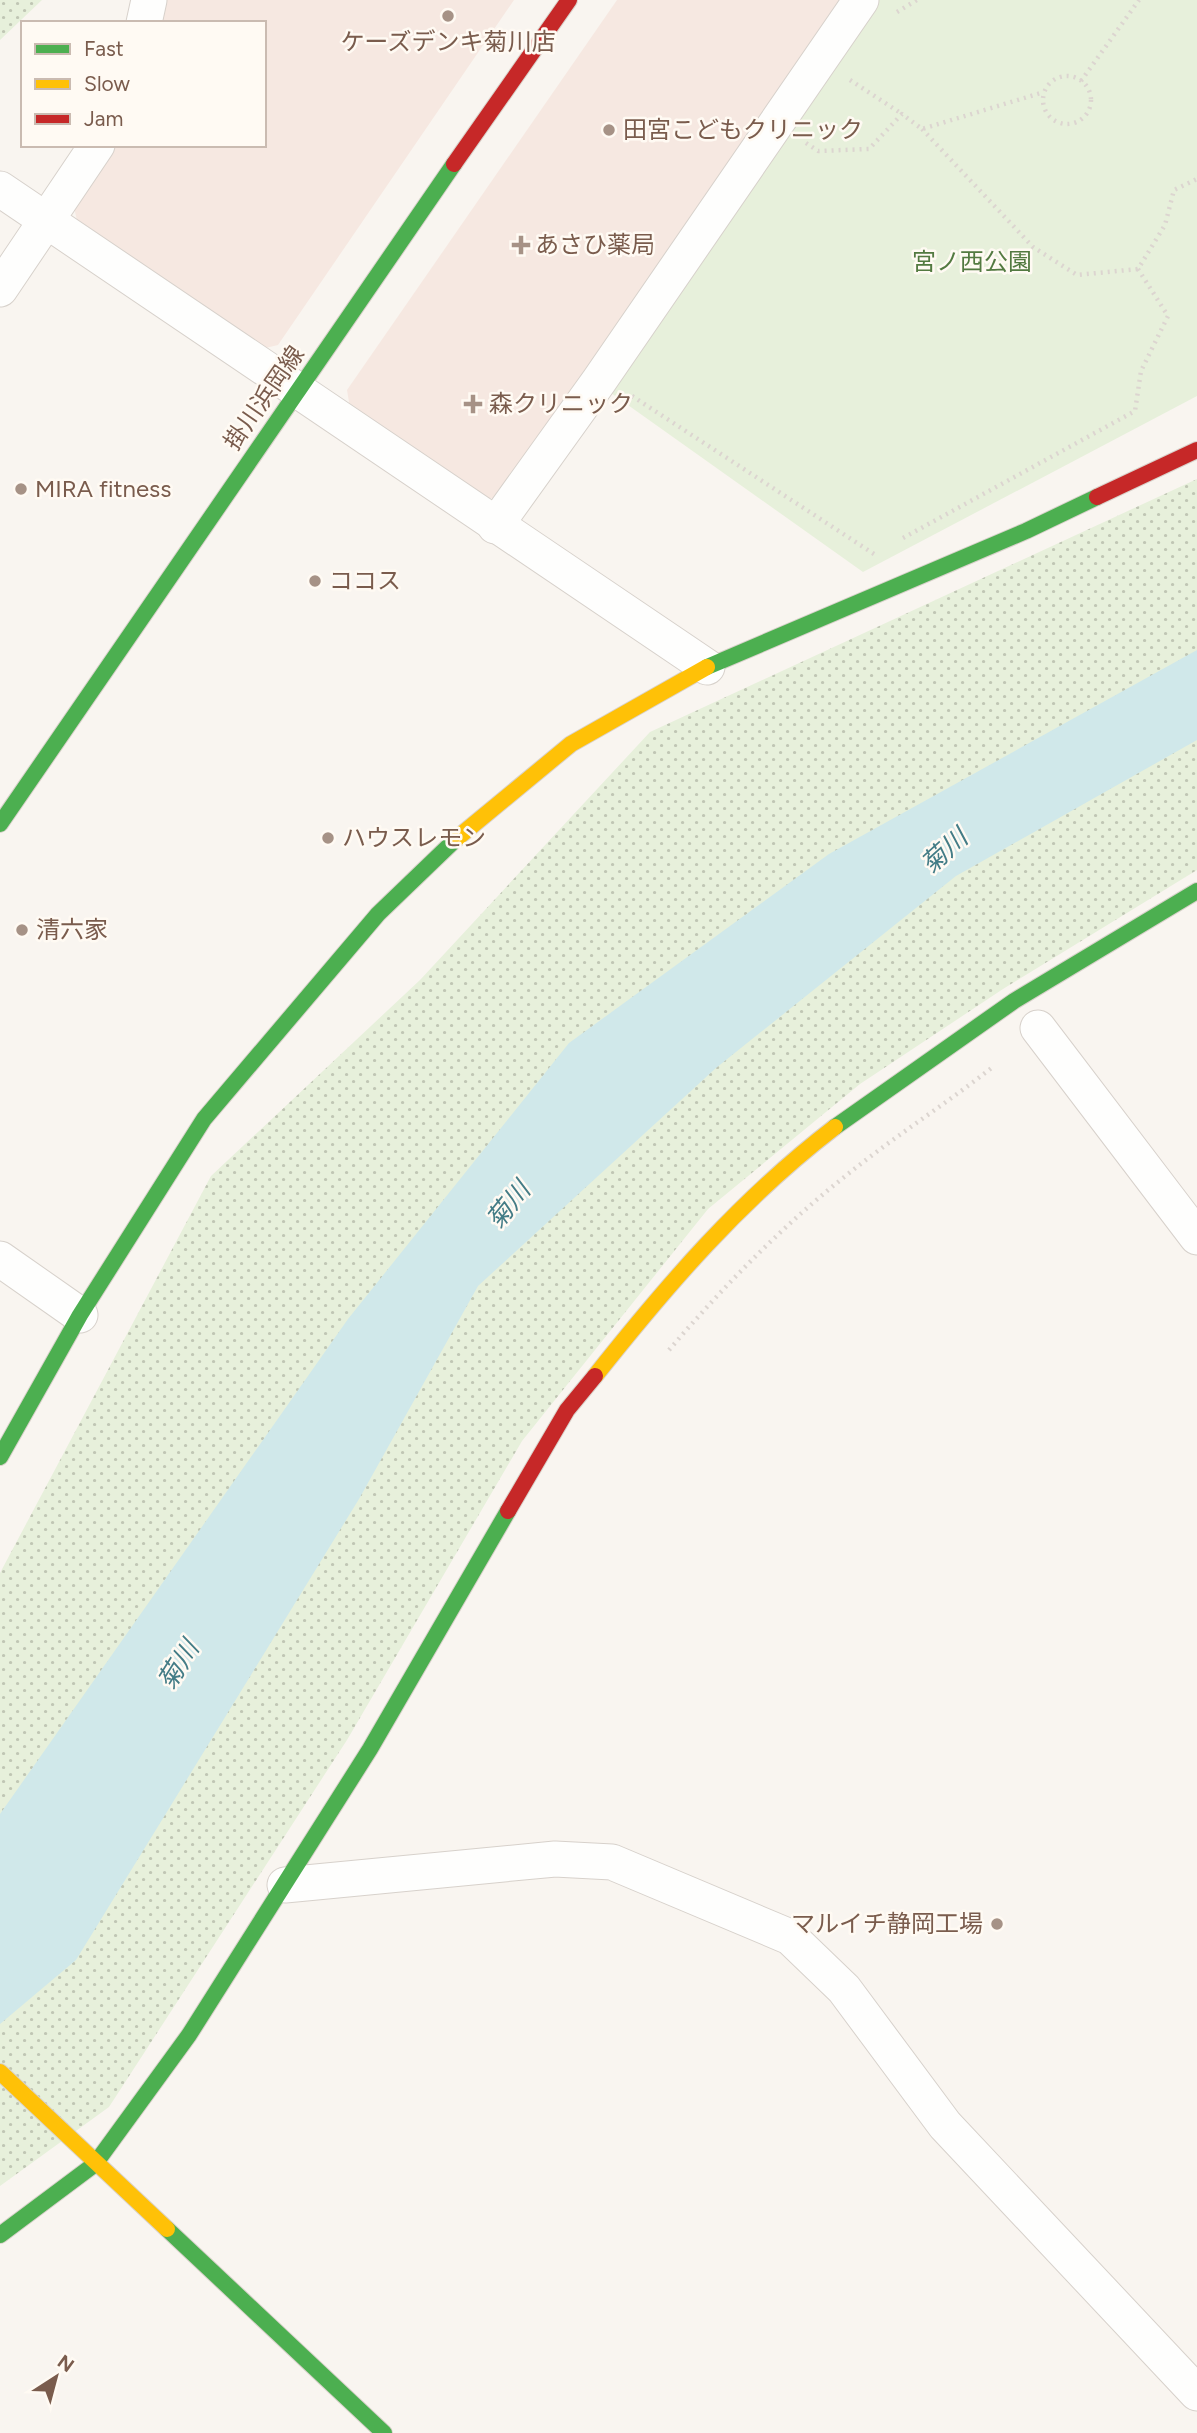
<svg xmlns="http://www.w3.org/2000/svg" width="1197" height="2433" font-family="Figtree,'Noto Sans JP',sans-serif">
<style>
.commercial{fill:#f6e8e1}
.grass{fill:url(#grass-dots)}
.green{fill:#e7f0db}
.water{fill:#d0e8ea}
.lines{fill:none;stroke-linecap:round;stroke-linejoin:round}
.street-casing{stroke:#d7d1cb;stroke-width:37}
.fast-casing{stroke:#d9d2cb;stroke-width:18}
.slow-casing{stroke:#d9d2cb;stroke-width:18}
.jam-casing{stroke:#d9d2cb;stroke-width:18}
.path{stroke:#dcd5d0;stroke-width:4.5;stroke-dasharray:2 5;stroke-linecap:butt}
.street{stroke:#fefefd;stroke-width:35}
.fast{stroke:#4caf50;stroke-width:16}
.slow{stroke:#ffc107;stroke-width:16}
.jam{stroke:#c62828;stroke-width:16}
.poi-dot{fill:#a69286;stroke:#fffaf3;stroke-width:2.5}
.labels{text-anchor:middle;stroke-width:5;stroke-linejoin:round;paint-order:stroke}
.poi-label{font-size:24px;fill:#7a5c4d;stroke:#fffaf3;text-anchor:start}
.park-label{font-size:24px;fill:#537a41;stroke:#fffaf3}
.street-label{font-size:24px;fill:#7a5c4d;stroke:#fffaf3}
.water-label{font-size:26px;font-style:italic;fill:#437c86;stroke:#fffaf3}
</style>
<defs>
<pattern id="grass-dots" width="8" height="8" patternUnits="userSpaceOnUse" patternTransform="scale(1.75)"><rect width="8" height="8" fill="#e7f0db"/><path d="M2 2h.1M6 6h.1" fill="none" stroke="#c0c6b4" stroke-width="1.8" stroke-linecap="round"/></pattern>
</defs>
<rect width="100%" height="100%" fill="#f9f5f0"/>
<!-- commercial -->
<g class="commercial">
<path d="M163,0h351l-236,345 -21,5 -179,-125 -5,-22 40,-58h151v-122h-107z"/>
<path d="M617,0h225l-340,497 -25,3 -126,-86 -4,-24z"/>
</g>
<!-- grass -->
<g class="grass">
<path d="M0,0h42l-42,40z"/>
<path d="M1197,479v391l-194,119 -143,95 -152,125 -186,232 -175,299 -238,367 -109,79v-613l211,-397 209,-196 230,-248z"/>
</g>
<!-- green -->
<path class="green" d="M879,0h318v396l-334,176 -252,-179z"/>
<!-- water -->
<path class="water" d="M1197,650v90l-241,136 -240,192 -238,218 -119,213 -283,461 -76,64v-210l348,-495 221,-276 260,-189z"/>
<g class="lines">
<!-- street casing -->
<g class="street-casing">
<g id="street">
<path d="M144,23l5,-23"/>
<path d="M0,189l707,478"/>
<path d="M0,289l97,-144"/>
<path d="M495,526l104,-145 262,-381"/>
<path d="M1038,1028l159,209"/>
<path d="M0,1259l80,56"/>
<path d="M285,1885l270,-26 57,3 178,75 54,52 101,136 252,268"/>
</g>
</g>
<!-- fast casing -->
<g class="fast-casing">
<g id="fast">
<path d="M707,667l319,-136 71,-34"/>
<path d="M0,824l454,-660"/>
<path d="M835,1127l179,-126 183,-110"/>
<path d="M0,1457l80,-142 124,-196 174,-205 78,-75"/>
<path d="M167,2229l217,204"/>
<path d="M0,2235l95,-71 94,-129 181,-286 138,-238"/>
</g>
</g>
<!-- slow casing -->
<g class="slow-casing">
<g id="slow">
<path d="M456,839l115,-95 136,-77"/>
<path d="M595,1376c73,-92 146,-177 240,-249"/>
<path d="M0,2072l167,157"/>
</g>
</g>
<!-- jam casing -->
<g class="jam-casing">
<g id="jam">
<path d="M454,164l115,-164"/>
<path d="M1097,497l100,-47"/>
<path d="M508,1511l59,-101 28,-34"/>
</g>
</g>
<!-- path -->
<g class="path">
<path d="M897,12l20,-12"/>
<circle cx="1067" cy="100" r="24"/>
<path d="M850,80l52,34"/>
<path d="M1081,81l58,-81"/>
<path d="M922,129l111,118 44,28 61,-6"/>
<path d="M806,143l12,8 51,-2 33,-35 20,15 122,-37"/>
<path d="M632,396l242,158"/>
<path d="M903,538l232,-127 6,-40 27,-55 -30,-47 27,-44 9,-35 23,-11"/>
<path d="M669,1350c55,-64 113,-124 179,-176 47,-38 98,-70 146,-108"/>
</g>
<!-- street -->
<use href="#street" class="street"/>
<!-- fast -->
<use href="#fast" class="fast"/>
<!-- slow -->
<use href="#slow" class="slow"/>
<!-- jam -->
<use href="#jam" class="jam"/>
</g>
<!-- markers -->
<g class="poi-dot">
<circle cx="448" cy="16" r="7"/>
<circle cx="609" cy="130" r="7"/>
<path d="M517.5 234.5h7v7h7v7h-7v7h-7v-7h-7v-7h7z"/>
<path d="M469.5 393.5h7v7h7v7h-7v7h-7v-7h-7v-7h7z"/>
<circle cx="21" cy="489" r="7"/>
<circle cx="315" cy="581" r="7"/>
<circle cx="328" cy="838" r="7"/>
<circle cx="22" cy="930" r="7"/>
<circle cx="997" cy="1924" r="7"/>
</g>
<g class="labels">
<!-- poi labels -->
<g class="poi-label">
<text x="448" y="50" text-anchor="middle">ケーズデンキ菊川店</text>
<text x="623" y="138">田宮こどもクリニック</text>
<text x="535" y="253">あさひ薬局</text>
<text x="489" y="412">森クリニック</text>
<text x="35" y="497">MIRA fitness</text>
<text x="329" y="589">ココス</text>
<text x="342" y="846">ハウスレモン</text>
<text x="36" y="938">清六家</text>
<text x="983" y="1932" text-anchor="end">マルイチ静岡工場</text>
</g>
<!-- park labels -->
<g class="park-label">
<text x="972" y="270">宮ノ西公園</text>
</g>
<!-- street labels -->
<g class="street-label">
<text transform="translate(264 398) rotate(-55)" y="8">掛川浜岡線</text>
</g>
<!-- water labels -->
<g class="water-label">
<text transform="translate(944 851) rotate(-42)" y="9">菊川</text>
<text transform="translate(508 1205) rotate(-51)" y="9">菊川</text>
<text transform="translate(178 1665) rotate(-58)" y="9">菊川</text>
</g>
</g>
<!-- legend -->
<rect x="21" y="21" width="245" height="126" fill="#fffaf3" stroke="#cabbb1" stroke-width="2"/>
<rect x="35" y="44" width="35" height="10" fill="#4caf50" stroke="#cabbb1" stroke-width="2"/>
<text x="84" y="56" font-size="21" fill="#7a5c4d">Fast</text>
<rect x="35" y="79" width="35" height="10" fill="#ffc107" stroke="#cabbb1" stroke-width="2"/>
<text x="84" y="91" font-size="21" fill="#7a5c4d">Slow</text>
<rect x="35" y="114" width="35" height="10" fill="#c62828" stroke="#cabbb1" stroke-width="2"/>
<text x="84" y="126" font-size="21" fill="#7a5c4d">Jam</text>
<!-- north arrow -->
<g transform="translate(56 2377) rotate(36)" stroke="#fffaf3" stroke-width="5" paint-order="stroke">
<path d="M0-5L12 26L0 18L-12 26Z" fill="#7a5c4d"/>
<text y="-10" font-size="19" font-weight="bold" text-anchor="middle" fill="#7a5c4d">N</text>
</g>
</svg>
